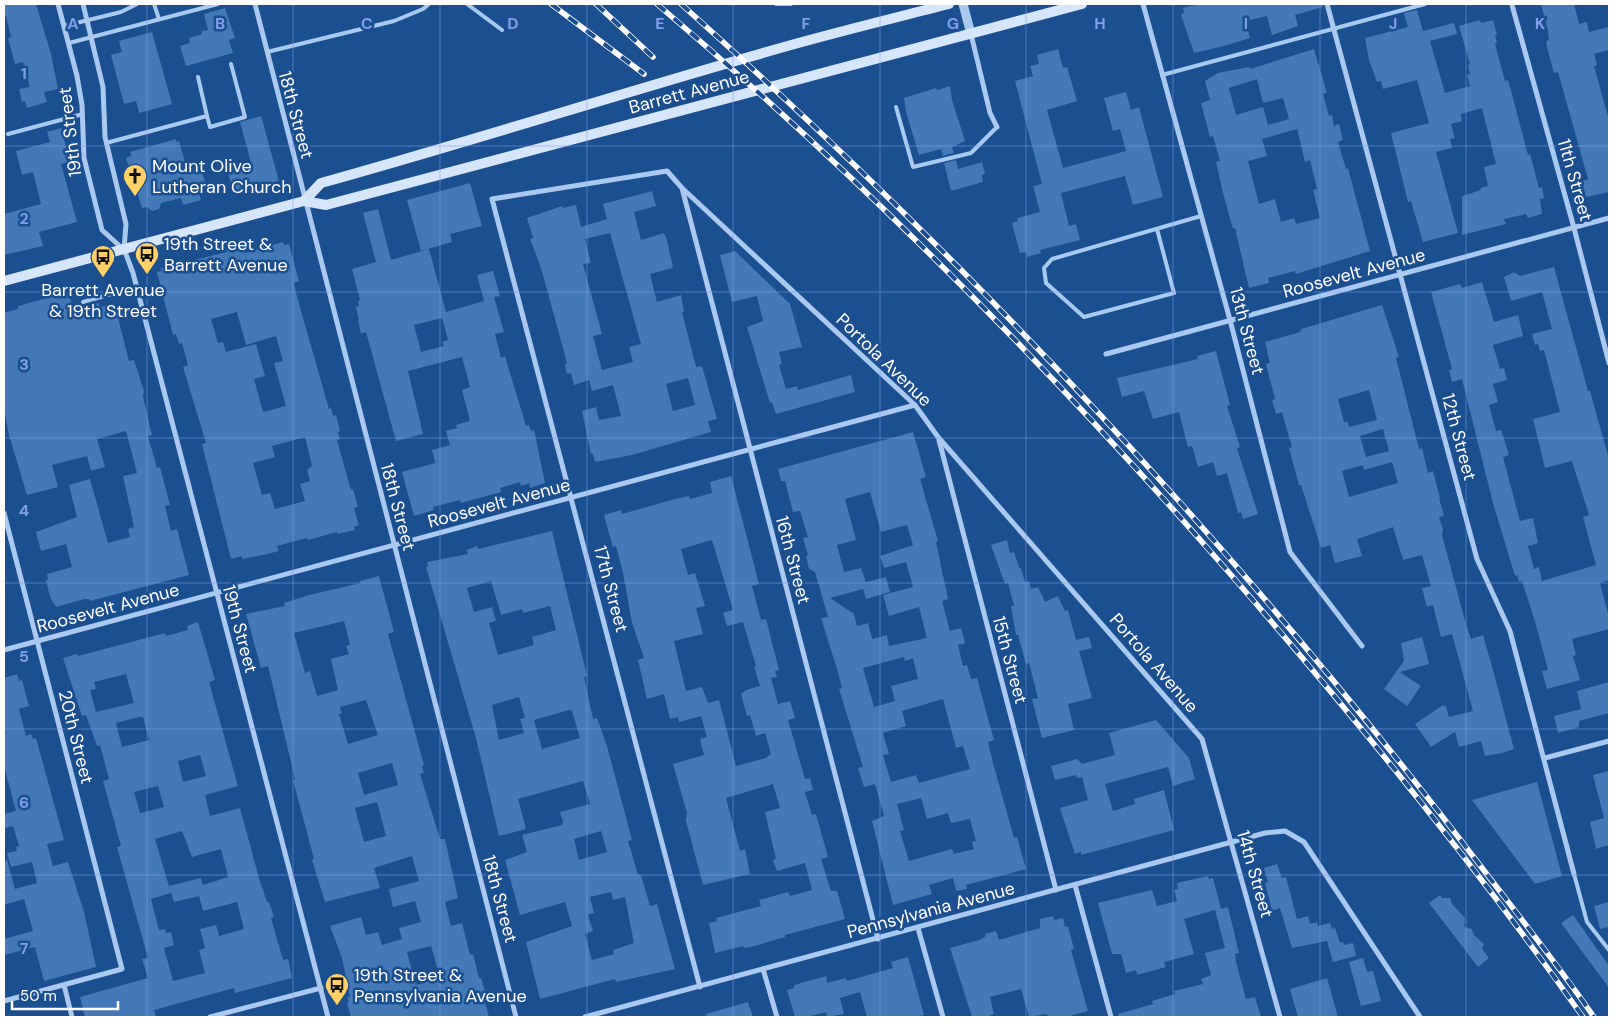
<svg xmlns="http://www.w3.org/2000/svg" width="1613" height="1021" font-family="'DM Sans',sans-serif">
<style>
.building{fill:#4478b7;fill-rule:evenodd}
.lines{fill:none;stroke-linecap:round;stroke-linejoin:round}
.service{stroke:#a9c9ee;stroke-width:4}
.minor{stroke:#a9c9ee;stroke-width:5}
.tertiary{stroke:#a9c9ee;stroke-width:9}
.secondary{stroke:#d6e6fa;stroke-width:10}
.rail-casing{stroke:#fff;stroke-width:5.5}
.rail{stroke:#1b4f8f;stroke-width:4;stroke-dasharray:11;stroke-linecap:butt}
.grid{fill:none;stroke:#839eea;stroke-width:1;stroke-opacity:0.55}
.labels{text-anchor:middle;stroke-width:5;stroke-linejoin:round;paint-order:stroke}
.street-label{font-size:18px;fill:#fff;stroke:#1b4f8f}
.poi-label{font-size:18px;fill:#fff;stroke:#1b4f8f;text-anchor:start}
.grid-label{font-size:16px;text-anchor:middle;font-weight:bold;fill:#839eea;stroke:#1b4f8f;stroke-width:5;stroke-linejoin:round;paint-order:stroke}
</style>
<rect width="100%" height="100%" fill="#1b4f8f"/>
<!-- building -->
<g class="building">
<path d="M4,4h32l15,50 7,35 -14,3 3,10 -20,6 -2,-7 -3,1 -3,-13 11,-2 -7,-25 -8,2 -7,-26 3,-1 -5,-21h-2z"/>
<path d="M1200,4h123v3l-28,8 3,11 -26,9 -5,-19 -21,5 4,17 -26,8 -30,7 -13,-38 3,-3 -1,-4z"/>
<path d="M1541,4h33l5,20 8,-2 2,10 20,-5v23l-15,4 3,11 -3,1 15,54v72l-23,5 -4,-16 6,-2 -30,-107 -4,1 -7,-26 -1,-6 3,-1 -1,-9z"/>
<path d="M225,8l10,30 -6,2 4,13 -47,13 -6,-20 10,-3 -1,-5 13,-4v-3l6,-1 -4,-16z"/>
<path d="M1417,10l6,21 31,-8 3,11 -27,7 15,52 25,-7 -3,-11 3,-1 -2,-9 2,-1 -11,-38 21,-6 1,3 12,-3 4,15 -2,1 2,7 -2,1 10,37 3,-1 2,7 18,68 2,-1 9,34 3,-1 2,11 -4,1 2,15 -14,4 -2,-4 -22,5 2,5 -44,11v-39l19,-6 -1,-2 8,-2 -4,-19 12,-3 -14,-56 -21,6 1,7 -11,3 4,14 -5,1 2,9 -16,4 22,81 -35,9 -12,-41 -3,1 -17,-69 38,-10 -12,-43 -34,9 -2,-8 -4,1 -8,-22 -4,-22 43,-11 -4,-14z"/>
<path d="M152,32l20,72 -33,9 -3,-12 -12,3 -13,-49 11,-3 -3,-11z"/>
<path d="M1058,49l5,19 4,-1 10,34 -30,9 16,58 63,-17 -6,-22 -7,2 -9,-33 22,-6 5,18 8,-3 24,90 -30,8 -8,-29 -64,17 8,33 7,-2 4,16 -40,10 1,3 -14,4 -1,-5 -6,1 -8,-30 6,-2 -1,-3 23,-6 -7,-26 9,-2 -27,-103 18,-5 -3,-10 9,-2 -2,-9z"/>
<path d="M1314,49l13,44 -4,1 6,22 3,-1 2,11 5,-2 4,16 -5,2 8,27 2,-1 22,83 -74,23 -1,-3 -27,7 1,5 -20,5 -14,-60 -2,1 -10,-36 -7,-31 4,-1 -7,-25 -3,1 -9,-34 9,-3 -5,-19 13,-8 31,-6 1,2zM1257,79l6,24 20,-5 6,21 -21,6 -5,-18 -27,8 -7,-27zM1297,129l8,33 5,-2 7,29 -4,1 7,28 -24,6 -2,-6 -13,4 -6,-23 -16,5 -11,-43 19,-5 -5,-17z"/>
<path d="M950,86l2,14 13,41 -13,6 2,6 -11,3 -2,-7 -22,6 -13,-43 -2,-14 32,-10 1,2z"/>
<path d="M261,116l18,65 -45,12 -6,-20 24,-7 -12,-44z"/>
<path d="M61,128l9,34 -9,2 16,58 -38,10 4,14 -39,9v-41l37,-10 -8,-32 -11,3 -6,-24 34,-9 -3,-10z"/>
<path d="M176,139v3l3,-1 7,25 13,-4 6,20 -9,2 5,16 -18,5 -2,-7 -20,5 -2,6 -7,2 -5,-4 -5,1 -16,-50 5,-2 -1,-4z"/>
<path d="M956,160l2,9 24,-7 3,12 -3,1 1,7 -32,9 -7,-28z"/>
<path d="M470,183l12,43 -32,8 2,8 -31,9 -14,-51z"/>
<path d="M652,191l4,15 -22,6 7,28 23,-7 3,7 6,28 -23,6 7,28 24,-7 3,17h-2l14,55 6,-1 15,53 -9,2 3,11 -79,23 -37,7 -2,-8h-2l-9,-43 14,-4 3,13 22,-4 -8,-31 -21,6 -3,-11 -15,5 -3,-12 -4,1 -2,-10 2,-1 -7,-26 -19,-69 -11,-29 3,-1 -6,-20 35,-12 1,2 13,-3 5,22 26,-8 -4,-15zM610,233l31,111 -12,3 4,15 -31,8 -9,-34 9,-2 -19,-70 8,-1 -6,-24zM688,378l7,27 -22,6 -7,-27z"/>
<path d="M378,209l13,51 38,-11 17,63 38,-11 -7,-26 16,-4 7,25 -6,1 10,35 -9,2 6,24 4,-2 2,7 19,63 3,-1 2,6 3,-1 11,53 -15,5 -1,-5 -8,3 -1,-4 -20,6 1,4 -40,11 -1,-3 -27,7 1,3 -20,6 -12,-44 33,-9 -3,-13 18,-5 -4,-14 11,-3 -1,-3 14,-4 -8,-31 8,-3 -8,-30 -54,14 15,63 -27,7 -30,-109 -5,2 -3,-14h1l-3,-13 3,-1 -1,-5 2,-1 -8,-31 24,-7 -13,-49zM442,318l6,22 -6,2 2,4 -23,6 -7,-27z"/>
<path d="M283,242l1,3 5,-1 10,37 -5,2 2,10 33,116 2,-1 2,8 3,-1 4,16 -2,1 2,7 -3,1 14,50 2,-1 5,18 -4,1 5,17 -5,2 1,3 -18,4v-2l-29,8 -1,-2 -30,8 2,5 -16,4 -21,4v-3l-11,3 -29,-115 4,-1 -23,-76 5,-2 -6,-22 -3,1 -3,-10 -3,1 -16,-63 5,-1 -1,-3 66,-16 -1,-3 12,-3v1l6,-1 1,7zM237,312l9,33 30,-9 7,25 -9,2 12,43 -23,6 -9,-33 11,-3 -9,-32 -30,8 -3,-10 -5,1 -7,-24zM305,437l7,29 -5,4 3,11 -10,3 5,17 -30,8 -5,-16 -8,2 -9,-32 22,-6 -3,-11z"/>
<path d="M735,251l55,53 12,43 -23,5 3,12 -3,1 7,24 11,-3 1,4 53,-15 4,17 -79,22 -4,-12 -2,1 -23,-76 16,-6 -6,-25 -25,6 -12,-47z"/>
<path d="M1554,267l34,124h2l19,68v121l-9,3 9,34v12l-37,10 4,16 -3,1 7,24 -33,9 -5,-18 6,-1 -12,-45 -14,-44 -3,1 -2,-7 -2,1 -22,-73 -31,-124 -10,3 -3,-12 3,-1 -21,-77 29,-8 2,4 20,-6 12,40 24,-7 5,21 -30,9 7,24 4,-1 3,12 -14,4 5,18 -9,3 7,26 5,-1 8,25 -6,2 17,64 13,-3 5,25 -10,3 6,23 5,-2 3,14 54,-16 -13,-48 6,-2 -17,-54 -27,7 -12,-49 27,-7 -16,-62 -4,1 -2,-7 -3,1 -3,-11 20,-5 -10,-37 -31,9 -7,-24 10,-5 6,4z"/>
<path d="M65,293l1,2 3,-1 4,16 26,-7 1,4 13,-3 1,4 4,-1 3,10 -3,1 11,43 5,-1 10,31 -1,6 9,38 -4,1 9,32 3,-1 10,38 -5,1 6,25 6,-2 12,46 -99,26 -1,-2h-5l-28,8 -6,-10 -4,-17 2,-1 -1,-5 25,-7 -6,-23 -25,7 -5,-19 41,-15 -8,-32 21,-6 18,64 22,-6 -2,-8 6,-2 -11,-51 14,-3 -11,-42 -29,8 8,28 -14,4 -4,-15 -35,9 6,22 -31,8 -18,-60 -5,-28v-94l14,-4v-3z"/>
<path d="M1382,305l17,52 -3,1 23,91 3,-1 6,25 5,-2 7,27h-1l5,18 -5,1 4,12 -1,6 23,86 6,18 12,-4 10,35 21,79 -12,4 -17,3 -4,-15 -22,6 -4,-15 -24,15 -16,-23 28,-19 3,2 3,10 24,-6 -21,-77 -11,3 -8,-32 -6,2 -5,-19 9,-2 -9,-31 -19,5 -10,-33 -36,12 5,17 -27,7 -5,-18 -9,3 -20,-63h-2l-10,-37 3,-1 -10,-35 -6,2 -4,-14 3,-1 -9,-35 4,-1 -5,-21 32,-9 4,-2v-2zM1369,390l8,30 -28,7 -1,-5h-4l-6,-23zM1383,429l6,22 -23,6 -6,-21zM1392,462l6,21 -49,14 -7,-26 21,-6 1,5z"/>
<path d="M1216,351l14,54 -3,1 13,41 -3,1 21,66 -15,5 -2,-7 -3,1 -11,-40 -10,3 -4,-14 -15,5 -6,-21 -4,1 -9,-35 -26,7 -9,-28 -22,6 -5,-19 81,-19 -1,-3z"/>
<path d="M913,432l13,45 -6,2 18,62 -2,1 12,57 -6,2 8,30 11,-3 4,15 -7,2 5,21 4,-1 4,14 6,-1 17,62 -6,2 5,21 21,75 3,-1 9,32 -60,16 1,4 -11,2 -3,-13 -24,7 3,9 -39,11 -21,-84 12,-5 -9,-32 -11,3 -6,-19 5,-1 -24,-78 3,-1 -5,-19 -16,-51 7,-1 -13,-45 -6,-3 -3,-13 2,-1 -5,-17 5,-1 -8,-26 -7,1 -8,-31h-4l-3,-12zM870,492l11,40 26,-7 6,20 -33,11 4,12 22,-6 7,25 -30,8 6,21 30,-9 8,31 -38,8 -2,-11 -15,4 -4,-16 -11,3 -3,-12 -24,-16 33,-9 3,10 24,-7 -4,-15 -20,5 -5,-14 -17,4 -7,-27 19,-5 -11,-41zM904,657l1,4 8,-3 5,21 -27,7 4,15 -21,6 -11,-39zM943,699l13,49 7,-2 7,23 -51,14 -3,-8 -25,7 -8,-27 6,-1 -6,-21 23,-7 -4,-15zM921,798l6,21 21,-6 3,10 19,-4 6,22 -4,1 2,7 -20,5 -2,-5 -43,12 -9,-30 4,-1 -7,-26z"/>
<path d="M731,476l28,108 -7,2 9,34 5,-1 13,51 -4,1 2,6 -6,1 7,26 12,-3 5,17 -7,2 17,59 5,-1 3,12 -8,2 7,23 4,-1 12,43 -7,2 10,32h6l8,28 -60,16v2l-34,10 -7,1 -1,-2 -28,7 -6,-30 8,-2 -1,-3 45,-12 -2,-6 29,-8 2,4 22,-6 -7,-27 -28,8 -4,-11 3,-1 -11,-47 15,-4 -7,-24 -47,14 14,53 5,-2 5,25 -47,11 -17,-64 1,-8 -14,-49 31,-9 -4,-16 7,-2 -6,-21 -22,6 -1,-5 -8,2 -6,-25 -17,5 -9,-39 6,-2 -12,-35 -9,-50 -7,-27 -3,1 -9,-32 17,-5 1,4 53,-15 14,-3 1,3 22,-6 -2,-11zM712,540l21,70 -10,3 4,13 16,-4 13,44h-2l6,20 -14,4 -5,4 6,22 3,-1 6,21 9,-3 6,21 -5,4 -30,8 -17,-66 -11,3 -6,-16 -16,4 -12,-50 29,-7 -7,-26 9,-2 -10,-33 -7,2 -7,-26z"/>
<path d="M552,531l35,145 -3,1 9,42 4,-1 10,28 25,94 -4,1 10,34h3l9,31 7,-2 18,65 -59,13 -1,-3 -75,20 -14,-57 46,-16 -7,-24 -45,13 -15,-55 22,-8 -5,-17 40,-10 1,-3 -3,-10 30,-8 -7,-23 -65,18 8,30 -27,7 -23,-98 -50,-171 2,-1 -1,-4 41,-8 -1,-4 10,-4 1,3zM491,581l10,34 21,-6 1,4 27,-7 6,24 -24,7 2,8 -36,10 -9,-32 7,-2 -4,-14 -18,5 -7,-24zM519,697l6,21 -5,1 4,14 -25,7 -7,-35zM569,710l3,1 8,27 -38,11 -8,-29zM601,831l6,21 -28,8 -5,-21zM611,892l2,8 12,-3 9,46 -21,7 1,4 -22,6 -7,-26 8,-3 -5,-16 6,-2 -4,-16z"/>
<path d="M1007,540l3,13 4,-1 5,16h2l4,14 4,-1 2,8 7,-2 7,15 13,-6 7,15 3,-1 8,30 13,-3 3,11 -13,3 13,47 -24,6 6,26 -32,8 -10,-39 6,-1 -9,-35 -3,1 -8,-29h-2l-5,-29h3l-6,-23 -3,1 -14,-39z"/>
<path d="M379,576l15,56 -6,2 36,131 -2,1 2,7 -4,1 20,65h5l13,59 -13,4 6,24 11,-3 8,32 3,-1 6,24h2l4,13 -3,1 7,25h-138l-4,-14 2,-1 -2,-5h3l-8,-39 -12,-32 31,-9 5,18 12,-3 4,13 20,-6 -3,-11 22,-6 -6,-21 -22,6 -4,-18 30,-8 -7,-25 -38,12 6,20 -55,14 -13,-42 2,-1 -21,-79 2,-1 -27,-113 -7,2 -15,-54 39,-8 -1,-3 25,-8 52,-12 -1,-2zM344,621l6,24 -4,1 3,8 -18,5 7,31 -21,6 -7,-25 -5,2 -11,-40zM366,700l12,35 -30,9 -9,-30 3,-1 -2,-6zM392,763l6,22 -34,10 -6,-22zM377,802l9,34 -22,6 -9,-34zM431,946l9,32 -24,7 -9,-33z"/>
<path d="M198,622l17,58 -6,2 29,104 -33,9 5,21 30,-8 19,70 8,24h2l5,15 -3,1 12,42 5,-1 4,19 -57,15 -1,-5 -80,22 2,7h-71l-5,-20 68,-19 -6,-19 6,-1 -31,-111 4,-1 -18,-65 6,-2 -9,-34 -3,1 -11,-31 -4,1 -19,-58 14,-4 1,2 87,-23 1,3 22,-6 -1,-4zM126,674l8,29 -38,9 -6,-22 6,-1 -2,-7zM139,717h4l6,23 -27,7 -6,-24zM200,755l6,21 -23,6 -5,-21zM158,786l6,21 -24,6 -6,-21zM182,831l10,26 29,-8 7,28 -25,8 -2,-7 -32,8 5,16 25,-6 4,15 34,-9 7,27 -25,7 -3,-11 -16,4 5,19 -6,2 6,23 -32,8 -9,-33 10,-3 -3,-13 -5,1 -1,-4 -6,1 -8,-31 20,-6 -16,-54z"/>
<path d="M1422,637l7,27 -29,8 21,14 -14,20 -23,-17 20,-28 -3,-18z"/>
<path d="M17,674l2,7 3,-1 7,26 -10,3 7,27 5,-2 2,5 3,-1 28,102 -17,4 6,22 15,-4 16,50 12,55 -52,14 -9,-34 -31,8v-16l29,-8 -9,-32 -20,6v-44l3,-1 8,29 22,-6 -5,-21 -21,5 -4,-14 10,-2 -1,-4 3,-1 -6,-20 -9,2v-14l12,-3 -12,-45v-88z"/>
<path d="M1609,682v31l-30,8v6l-21,6 -4,-17 27,-7 -4,-18z"/>
<path d="M1156,720l33,38 6,21 -22,7 -5,-19 -63,17 8,27 22,-7 -1,-5 30,-9 10,40 -93,25v-3l-6,2 -15,-46 28,-8 -6,-23 -5,1 -1,-3 -21,5 -4,-14 26,-7 5,5 33,-9 -6,-22z"/>
<path d="M1609,771v74l-13,4 -6,-27 14,-4 -11,-43z"/>
<path d="M1537,782l25,94 -27,8 -63,-84z"/>
<path d="M1277,864l5,14 4,-1 11,42 11,-3 2,8 7,-2 1,4 12,-3 2,6 3,-1 5,15 3,-1 1,3 9,-2 3,13 -23,6 -6,-21 -35,7 -12,-40 -8,3 -7,-28 3,-1 -4,-14z"/>
<path d="M1208,876l1,3 4,-1 8,31 7,-2 11,46 -4,1 1,8 10,37 9,-2 6,20h-142l-1,-3 35,-10 -1,-3 23,-7 -1,-3 29,-7 -2,-5 10,-4 -6,-22 20,-5 -10,-38 -31,9 10,35 -30,8 2,5 -29,8 -1,-5 -10,3 -5,-19h-9l-14,-51 54,-13 5,16 20,-5 -3,-11 4,-1 -1,-6z"/>
<path d="M1440,895l2,3h8l2,6 13,14 -1,9 8,2 2,6 10,9 -2,5 7,9 -11,9 -49,-64z"/>
<path d="M1609,902v25l-9,2 -6,-23z"/>
<path d="M1573,915l36,51v22l-48,-65z"/>
<path d="M1053,916l1,4 9,-2 2,9 3,-1 6,23 -3,1 17,61 -22,6h-18l-1,-3 -18,3 -8,-28 -31,8 4,17 -4,1 1,2h-19l-22,-69 29,-8 7,-4 -1,-2 11,-3 3,9 41,-12v-9z"/>
<path d="M908,957l16,58 -8,2h-49l-7,-25 -20,6 4,16 -17,3 -1,-5 -19,5h-12l-8,-27 7,-2v-3l32,-9 1,7 19,-5 1,3 46,-13 -2,-6z"/>
<path d="M1363,958l4,14 6,-1 8,30 -20,5 -12,-44z"/>
<path d="M1327,978l11,39h-40l-8,-28z"/>
<path d="M748,1002l5,15h-47v-3z"/>
</g>
<g class="lines">
<!-- service -->
<g class="service">
<path d="M154,4l5,15"/>
<path d="M467,4l35,26"/>
<path d="M776,4h15"/>
<path d="M64,26l57,-14 16,-8"/>
<path d="M69,43l149,-39"/>
<path d="M267,52l127,-31 29,-12 6,-5"/>
<path d="M1162,75l263,-71"/>
<path d="M896,107l17,60 58,-14 26,-26"/>
<path d="M207,116l3,11 35,-10 -14,-53"/>
<path d="M8,134l75,-20"/>
<path d="M106,143l101,-27 -9,-39"/>
<path d="M1157,229l17,64 -90,24 -38,-34 -2,-15 8,-9 149,-43"/>
<path d="M83,302l53,-15"/>
<path d="M1574,874l13,48 22,28"/>
</g>
<!-- minor -->
<g class="minor">
<path d="M58,4l19,72 5,29 2,53 18,72 21,19"/>
<path d="M83,4l20,83 2,50 21,87 -2,25 9,24 195,744"/>
<path d="M255,4l261,1013"/>
<path d="M1143,4l87,316 60,232 72,94"/>
<path d="M1327,4l150,555 33,72 64,243"/>
<path d="M1512,5l62,223 35,135"/>
<path d="M971,34l19,79 7,14"/>
<path d="M682,188l196,751"/>
<path d="M1106,354l503,-136"/>
<path d="M939,440l117,450"/>
<path d="M4,513l118,456 -118,32"/>
<path d="M4,650l911,-245"/>
<path d="M1545,758l64,-17"/>
<path d="M1075,885l36,132"/>
<path d="M918,928l25,89"/>
<path d="M763,969l14,48"/>
<path d="M64,985l8,32"/>
<path d="M700,987l-208,-788 175,-28 15,17 233,217 23,32 264,302 78,278"/>
<path d="M210,1017l111,-29"/>
<path d="M585,1017l680,-184 20,-2 19,11 116,175"/>
</g>
<!-- tertiary -->
<path class="tertiary" d="M963,4l8,30"/>
<!-- secondary -->
<g class="secondary">
<path d="M304,201l17,-18c148,-41 294,-88 442,-130 61,-18 124,-33 186,-49"/>
<path d="M4,281l300,-80 22,4 756,-201"/>
</g>
<!-- rail casing -->
<g class="rail-casing">
<g id="rail">
<path d="M551,4l93,70"/>
<path d="M596,4l57,53"/>
<path d="M657,4c204,173 392,363 568,564 126,144 247,293 358,449"/>
<path d="M681,4c292,261 560,548 798,860 39,51 79,101 115,153"/>
</g>
</g>
<!-- rail -->
<use href="#rail" class="rail"/>
</g>
<!-- grid -->
<path class="grid" d="M147,4v1013M293,4v1013M440,4v1013M587,4v1013M733,4v1013M880,4v1013M1026,4v1013M1173,4v1013M1320,4v1013M1466,4v1013M4,146h1605M4,292h1605M4,438h1605M4,583h1605M4,729h1605M4,875h1605"/>
<!-- icons -->
<defs>
<g id="church-pin" transform="scale(1.25)"><path d="M0 17L-7.5 6A9.5 9.5 0 1 1 7.5 6Z" fill="#ffd166" stroke="#1b4f8f"/><path d="M-1.2-6h2.4v3.5h3.3v2.4h-3.3V6h-2.4V-.1h-3.3v-2.4h3.3Z" fill="#111"/></g>
<g id="bus-pin" transform="scale(1.25)"><path d="M0 17L-7.5 6A9.5 9.5 0 1 1 7.5 6Z" fill="#ffd166" stroke="#1b4f8f"/><path d="M-5-6H5V4H4V6H2V4H-2V6H-4V4H-5ZM-3.5-4V0h7V-4ZM-3.5 1.2v1.5H-2V1.2ZM2 1.2v1.5H3.5V1.2Z" fill="#111"/></g>
</defs>
<g fill-rule="evenodd">
<use href="#church-pin" x="135" y="176"/>
<use href="#bus-pin" x="147" y="254"/>
<use href="#bus-pin" x="103" y="257"/>
<use href="#bus-pin" x="337" y="985"/>
</g>
<g class="labels">
<!-- street labels -->
<g class="street-label">
<text transform="translate(689 92) rotate(-15)" y="6">Barrett Avenue</text>
<text transform="translate(296 115) rotate(75)" y="6">18th Street</text>
<text transform="translate(70 132) rotate(-97)" y="6">19th Street</text>
<text transform="translate(1575 180) rotate(74)" y="6">11th Street</text>
<text transform="translate(1354 273) rotate(-15)" y="6">Roosevelt Avenue</text>
<text transform="translate(1247 331) rotate(75)" y="6">13th Street</text>
<text transform="translate(884 360) rotate(44)" y="6">Portola Avenue</text>
<text transform="translate(1459 437) rotate(75)" y="6">12th Street</text>
<text transform="translate(499 503) rotate(-15)" y="6">Roosevelt Avenue</text>
<text transform="translate(398 507) rotate(75)" y="6">18th Street</text>
<text transform="translate(793 560) rotate(75)" y="6">16th Street</text>
<text transform="translate(611 589) rotate(75)" y="6">17th Street</text>
<text transform="translate(108 608) rotate(-15)" y="6">Roosevelt Avenue</text>
<text transform="translate(240 629) rotate(75)" y="6">19th Street</text>
<text transform="translate(1010 660) rotate(75)" y="6">15th Street</text>
<text transform="translate(1154 663) rotate(49)" y="6">Portola Avenue</text>
<text transform="translate(76 737) rotate(76)" y="6">20th Street</text>
<text transform="translate(1255 874) rotate(74)" y="6">14th Street</text>
<text transform="translate(500 899) rotate(75)" y="6">18th Street</text>
<text transform="translate(931 910) rotate(-15)" y="6">Pennsylvania Avenue</text>
</g>
<!-- poi labels -->
<g class="poi-label">
<text x="152" y="172">Mount Olive<tspan x="152" dy="21">Lutheran Church</tspan></text>
<text x="164" y="250">19th Street &amp;<tspan x="164" dy="21">Barrett Avenue</tspan></text>
<text x="103" y="296" text-anchor="middle">Barrett Avenue<tspan x="103" dy="21">&amp; 19th Street</tspan></text>
<text x="354" y="981">19th Street &amp;<tspan x="354" dy="21">Pennsylvania Avenue</tspan></text>
</g>
</g>
<g class="grid-label">
<text x="73" y="29">A</text>
<text x="220" y="29">B</text>
<text x="367" y="29">C</text>
<text x="513" y="29">D</text>
<text x="660" y="29">E</text>
<text x="806" y="29">F</text>
<text x="953" y="29">G</text>
<text x="1100" y="29">H</text>
<text x="1246" y="29">I</text>
<text x="1393" y="29">J</text>
<text x="1540" y="29">K</text>
<text x="24" y="79">1</text>
<text x="24" y="224">2</text>
<text x="24" y="370">3</text>
<text x="24" y="516">4</text>
<text x="24" y="662">5</text>
<text x="24" y="808">6</text>
<text x="24" y="954">7</text>
</g>
<!-- border -->
<rect width="1613" height="1021" fill="none" stroke="#ffffff" stroke-width="10"/>
<!-- scale -->
<path d="M12 1001v8h106v-8" fill="none" stroke="#ffffff" stroke-width="2.5"/>
<text x="20" y="1001" font-size="15" fill="#ffffff" stroke="#1b4f8f" stroke-width="4" paint-order="stroke">50 m</text>
</svg>
